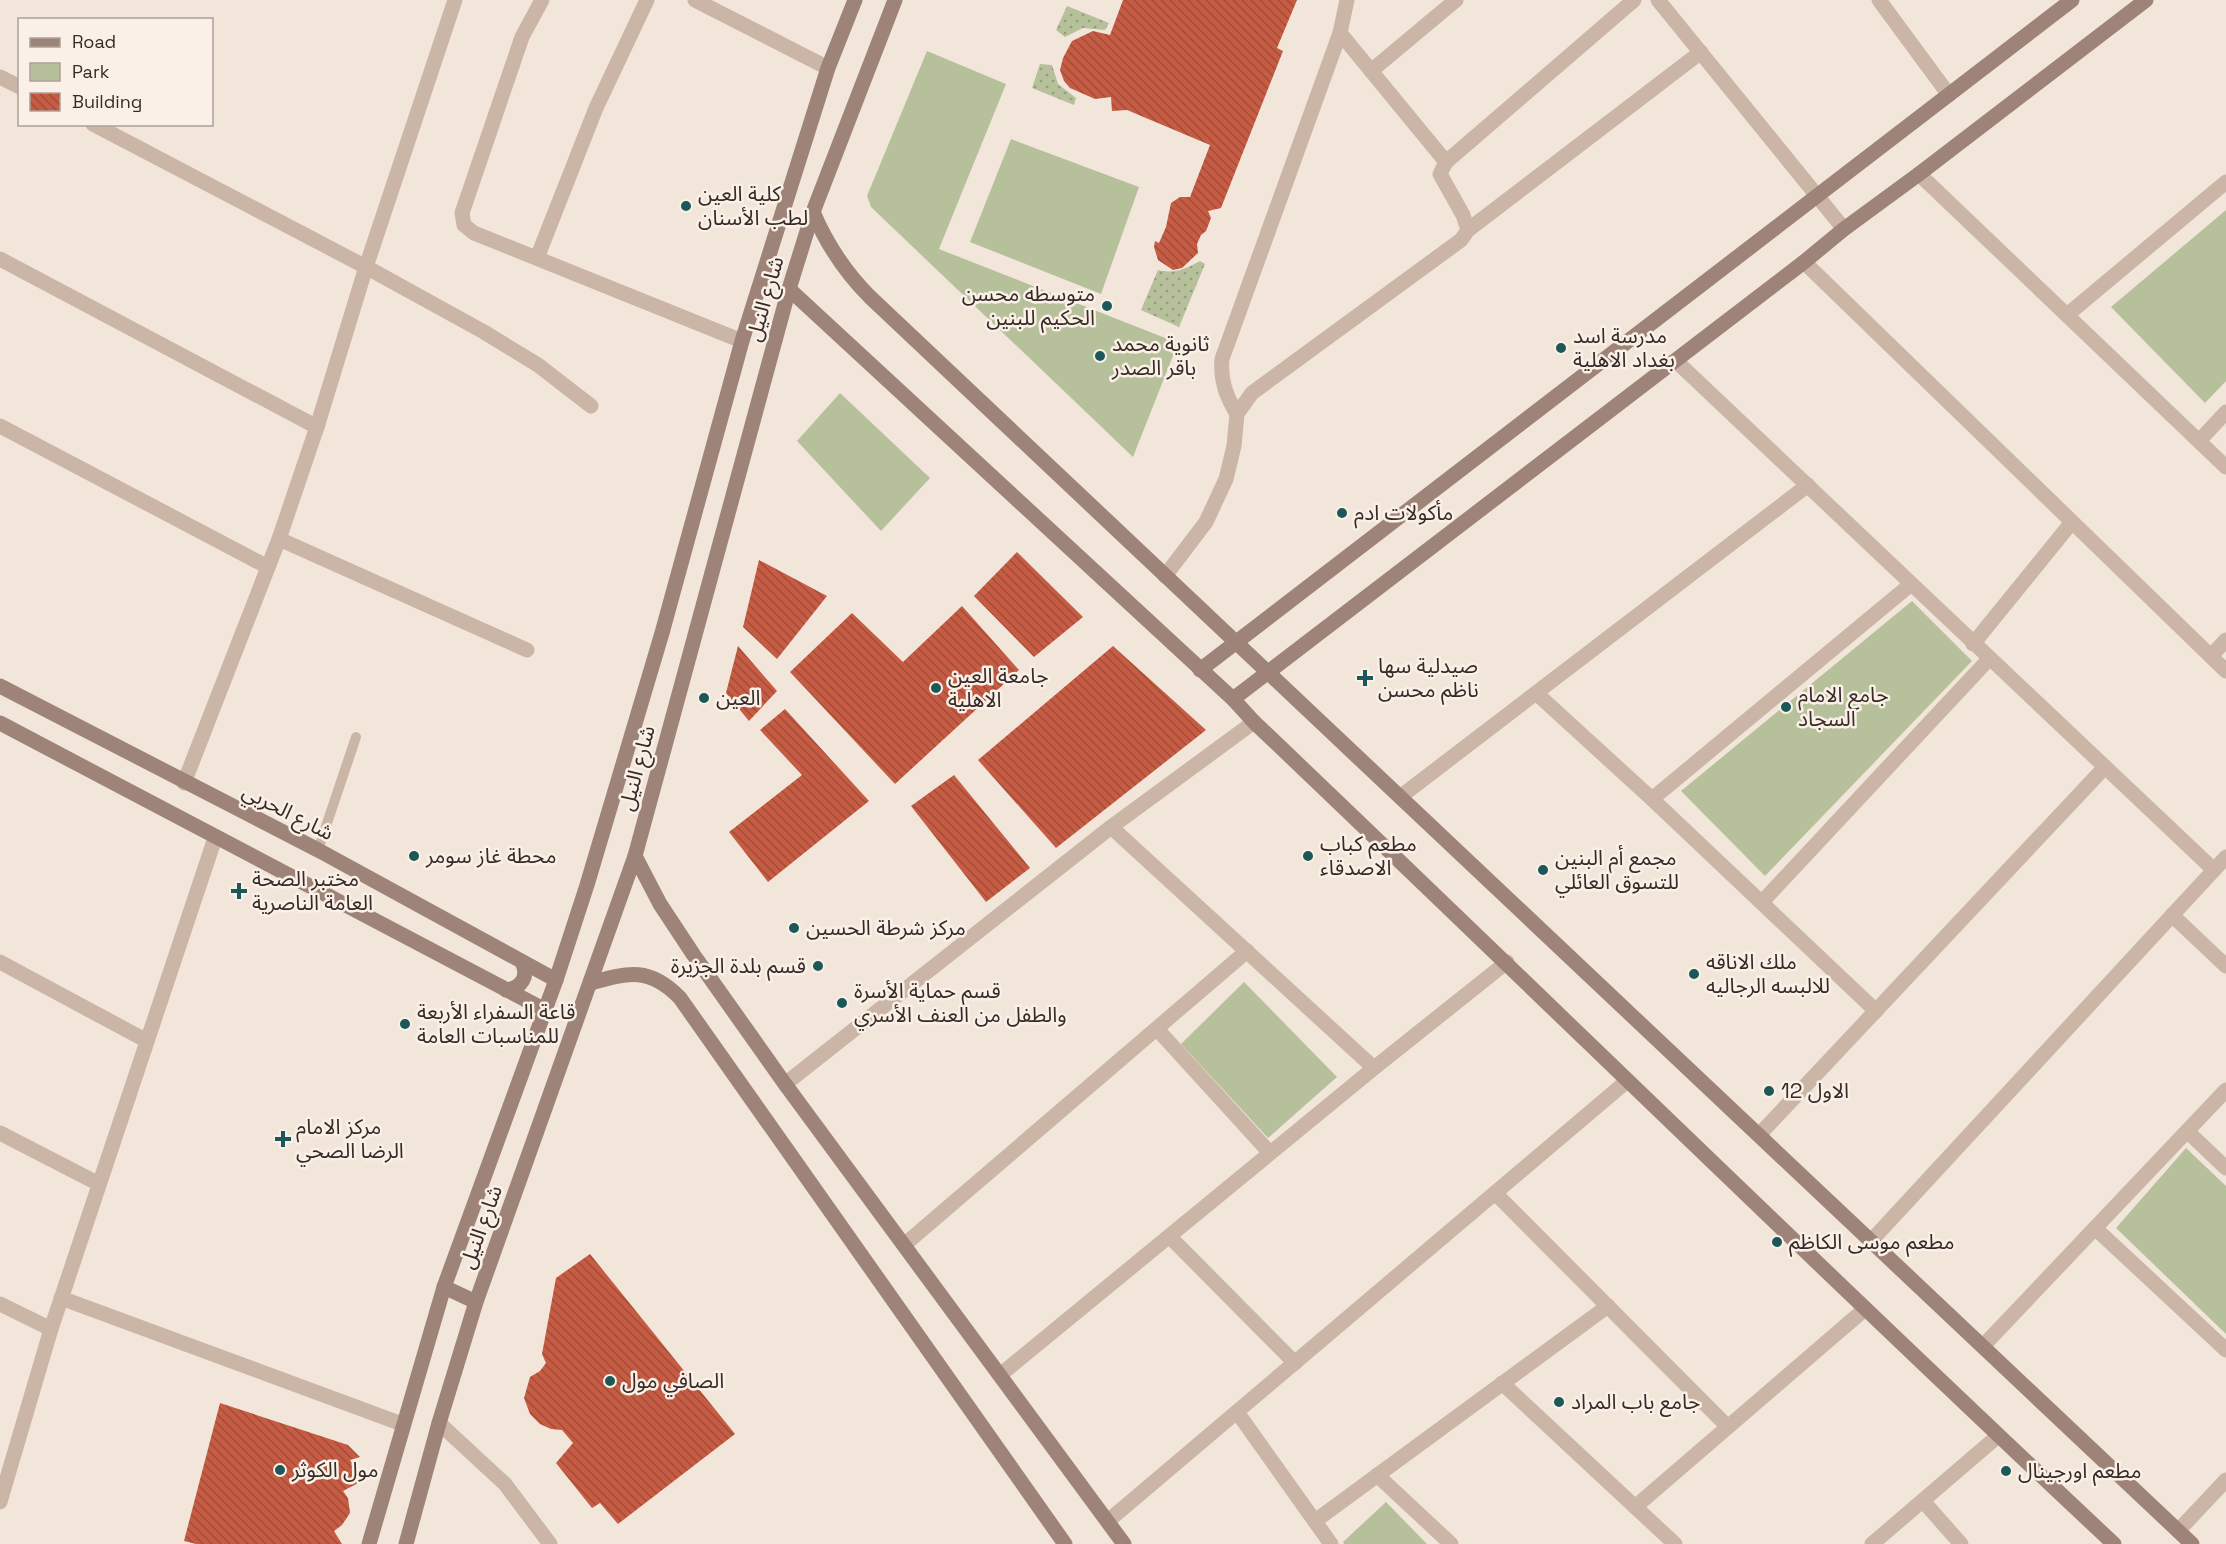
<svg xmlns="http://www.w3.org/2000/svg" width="2226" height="1544" font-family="'Space Grotesk','Noto Sans Arabic',sans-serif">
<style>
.grass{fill:url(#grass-dots)}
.green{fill:#b6c19b}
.building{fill:url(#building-back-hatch)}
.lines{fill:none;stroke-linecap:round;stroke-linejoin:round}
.lane{stroke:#cab5a7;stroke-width:10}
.street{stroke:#cab5a7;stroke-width:15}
.secondary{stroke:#9e8478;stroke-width:15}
.poi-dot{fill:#1c5858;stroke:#faf0e7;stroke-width:2}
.labels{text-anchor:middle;stroke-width:5;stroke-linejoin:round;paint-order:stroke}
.poi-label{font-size:21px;fill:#362b27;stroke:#faf0e7;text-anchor:start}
.street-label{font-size:21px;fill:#362b27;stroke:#faf0e7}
</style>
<defs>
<pattern id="grass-dots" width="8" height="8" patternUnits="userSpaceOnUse" patternTransform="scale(1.5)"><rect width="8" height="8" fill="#b6c19b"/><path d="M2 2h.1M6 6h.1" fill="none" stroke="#959d7e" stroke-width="1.8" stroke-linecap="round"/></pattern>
<pattern id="building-back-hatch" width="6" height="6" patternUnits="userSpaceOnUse" patternTransform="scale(1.5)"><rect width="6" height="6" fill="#c75c44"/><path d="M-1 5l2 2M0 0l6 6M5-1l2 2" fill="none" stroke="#a24c39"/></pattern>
</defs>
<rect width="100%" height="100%" fill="#f2e6db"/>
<!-- grass -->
<g class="grass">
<path d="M1067,6l42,17 -4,7 -22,-2 -18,9 -9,-7z"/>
<path d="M1040,64l12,1 6,19 18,14 -2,7 -42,-17z"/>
<path d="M1200,261l5,3 -26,63 -38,-17 17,-40c17,4 27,-1 42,-9z"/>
</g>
<!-- green -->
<g class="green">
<path d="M927,51l79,33 -67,165 239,94 -45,114 -262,-250 -4,-11z"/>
<path d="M1011,139l128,48 -38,107 -131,-52z"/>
<path d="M2226,210v171l-21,22 -94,-96z"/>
<path d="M840,393l90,85 -49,53 -84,-90z"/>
<path d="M1912,601l60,60 -207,215 -84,-85z"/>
<path d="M1244,982l93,95 -69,61 -87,-94z"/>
<path d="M2186,1148l40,38v148l-110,-106z"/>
<path d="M1386,1502l41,42h-83l-1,-2z"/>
</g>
<!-- building -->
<g class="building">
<path d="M1123,0h174l-20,48 6,3 -62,157 -13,3 3,7 -5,13 -5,4 -4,9 1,9 -16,15 -9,2 -15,-10 -4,-13 1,-6 4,2 7,-16 5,-24 9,-6h10l20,-52 -83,-35 -15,1 -1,-14 -16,2 -25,-11 -6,-7 -4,-11 3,-12 9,-17 21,-10 17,4z"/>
<path d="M1017,552l66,65 -49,40 -60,-61z"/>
<path d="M759,560l68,36 -50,63 -34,-32z"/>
<path d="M962,606l57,64 -124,114 -105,-112 62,-59 51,49z"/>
<path d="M738,646l39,45 -28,30 -23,-28z"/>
<path d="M1113,646l93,84 -150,118 -78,-88z"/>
<path d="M785,709l84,92 -101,81 -39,-50 73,-57 -42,-45z"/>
<path d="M954,775l76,93 -44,34 -75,-96z"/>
<path d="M590,1254l145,180 -117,90 -18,-21 -8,5 -36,-45 17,-20 -11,-13 -11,-1 -11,-5 -10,-10 -6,-16 6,-21 10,-6 6,-8 -4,-9 14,-76z"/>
<path d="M220,1403l128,42 12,12 -10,3 14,20 -21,11 5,7 2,15 -8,12 -8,6 8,13h-146l-12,-3z"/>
</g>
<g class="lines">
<!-- lane -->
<path class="lane" d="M318,850l38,-113"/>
<!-- street -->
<g class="street">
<path d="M542,0l-20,37 -60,176 2,12 10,8 268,108"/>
<path d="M695,0l133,68"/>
<path d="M1658,0l186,229"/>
<path d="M1879,0l70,95"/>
<path d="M1340,33l106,129"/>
<path d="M1371,71l85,-71"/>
<path d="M0,77l20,10"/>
<path d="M93,124l273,143 118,65 54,33 53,41"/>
<path d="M1919,174l307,293"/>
<path d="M1468,230l233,-178"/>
<path d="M537,258l59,-150 51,-108"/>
<path d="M0,259l317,168"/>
<path d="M1804,262l422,409"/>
<path d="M2067,315l159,-133"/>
<path d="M1676,361l538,509"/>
<path d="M1237,414c-11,-18 -17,-34 -15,-55l118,-326 7,-33"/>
<path d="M0,426l268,141"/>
<path d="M2199,441l27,-29"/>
<path d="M279,539l248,111"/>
<path d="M1165,576l41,-54 20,-43 8,-33 3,-32 15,-21 209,-153 7,-10 -5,-15 -23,-41 6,-12 188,-162"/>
<path d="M1973,644l99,-122"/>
<path d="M2211,656l15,-16"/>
<path d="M1536,693l116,106 224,212"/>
<path d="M184,783l95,-244 38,-112 49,-160 89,-267"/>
<path d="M1400,797l408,-312"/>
<path d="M1652,799l258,-214"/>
<path d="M1111,827l263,241"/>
<path d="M1762,902l227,-243"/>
<path d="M2172,915l54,51"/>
<path d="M0,962l147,79"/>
<path d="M1157,1029l113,124"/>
<path d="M785,1084l326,-257 143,-105"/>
<path d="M2187,1131l39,37"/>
<path d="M0,1133l99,51"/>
<path d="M1759,1135l346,-368"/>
<path d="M1495,1193l232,233"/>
<path d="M2095,1228l131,122"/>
<path d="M1170,1237l125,126"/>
<path d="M1871,1241l355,-384"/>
<path d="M904,1245l343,-294"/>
<path d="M61,1298l341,126"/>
<path d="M0,1304l51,25"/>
<path d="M1983,1346l243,-256"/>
<path d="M1000,1375l374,-307 133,-106"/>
<path d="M1502,1383l173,161"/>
<path d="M1237,1412l94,132"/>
<path d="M439,1423l66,61 45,60"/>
<path d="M1377,1475l74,69"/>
<path d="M1923,1501l38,43"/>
<path d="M0,1502l51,-173 164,-491"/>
<path d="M1635,1507l230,-198"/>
<path d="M1108,1521l519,-440"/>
<path d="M1315,1521l293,-215"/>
<path d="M2178,1531l48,-51"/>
<path d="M1872,1544l126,-108"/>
</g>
<!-- secondary -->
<g class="secondary">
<path d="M813,212c14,33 32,60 57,85l1322,1247"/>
<path d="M789,289l444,410 21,23c287,273 570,551 860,822"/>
<path d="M1200,670l872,-670"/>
<path d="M0,686l318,164 238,130"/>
<path d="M1233,699l571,-437 40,-33 75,-55 227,-174"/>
<path d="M0,723l545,287"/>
<path d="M635,856l25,48 33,50 92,130 339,460"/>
<path d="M591,983c38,-11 59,-16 89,15l385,546"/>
<path d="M506,990c16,-2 23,-14 16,-28"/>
<path d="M444,1287l32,15"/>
<path d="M369,1544l75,-257 112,-307 31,-95 75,-252 80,-292 86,-273 27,-68"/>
<path d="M406,1544l33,-121 37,-121 159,-446 154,-567 24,-77 82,-212"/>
</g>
</g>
<!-- markers -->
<g class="poi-dot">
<circle cx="686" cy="206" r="6"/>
<circle cx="1107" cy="306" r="6"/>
<circle cx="1561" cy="348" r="6"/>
<circle cx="1100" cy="356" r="6"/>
<circle cx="1342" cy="513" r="6"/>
<path d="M1362 669h6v6h6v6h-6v6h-6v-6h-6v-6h6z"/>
<circle cx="936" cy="688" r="6"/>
<circle cx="704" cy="698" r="6"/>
<circle cx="1786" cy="707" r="6"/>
<circle cx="414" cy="856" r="6"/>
<circle cx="1308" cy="856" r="6"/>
<circle cx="1543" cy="870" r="6"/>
<path d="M236 882h6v6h6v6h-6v6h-6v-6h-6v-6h6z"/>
<circle cx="794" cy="928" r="6"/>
<circle cx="818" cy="966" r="6"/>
<circle cx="1694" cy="974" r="6"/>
<circle cx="842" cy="1003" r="6"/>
<circle cx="405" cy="1024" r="6"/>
<circle cx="1769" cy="1091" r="6"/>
<path d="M280 1130h6v6h6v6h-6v6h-6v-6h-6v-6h6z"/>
<circle cx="1777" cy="1242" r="6"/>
<circle cx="610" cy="1381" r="6"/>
<circle cx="1559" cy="1402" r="6"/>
<circle cx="280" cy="1470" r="6"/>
<circle cx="2006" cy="1471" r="6"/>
</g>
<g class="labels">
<!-- poi labels -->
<g class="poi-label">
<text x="698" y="201">كلية العين<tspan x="698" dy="24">لطب الأسنان</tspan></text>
<text x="1095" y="301" text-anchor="end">متوسطه محسن<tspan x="1095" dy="24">الحكيم للبنين</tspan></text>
<text x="1573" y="343">مدرسة اسد<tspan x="1573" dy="24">بغداد الاهلية</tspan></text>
<text x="1112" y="351">ثانوية محمد<tspan x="1112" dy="24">باقر الصدر</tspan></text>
<text x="1354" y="520">مأكولات ادم</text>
<text x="1378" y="673">صيدلية سها<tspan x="1378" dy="24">ناظم محسن</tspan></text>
<text x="948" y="683">جامعة العين<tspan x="948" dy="24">الاهلية</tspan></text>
<text x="1798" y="702">جامع الامام<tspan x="1798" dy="24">السجاد</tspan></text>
<text x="716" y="705">العين</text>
<text x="1320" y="851">مطعم كباب<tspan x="1320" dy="24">الاصدقاء</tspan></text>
<text x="426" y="863">محطة غاز سومر</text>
<text x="1555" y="865">مجمع أم البنين<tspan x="1555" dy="24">للتسوق العائلي</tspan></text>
<text x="252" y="886">مختبر الصحة<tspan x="252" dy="24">العامة الناصرية</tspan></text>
<text x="806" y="935">مركز شرطة الحسين</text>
<text x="1706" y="969">ملك الاناقه<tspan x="1706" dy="24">للالبسه الرجاليه</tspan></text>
<text x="806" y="973" text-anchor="end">قسم بلدة الجزيرة</text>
<text x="854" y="998">قسم حماية الأسرة<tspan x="854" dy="24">والطفل من العنف الأسري</tspan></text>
<text x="417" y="1019">قاعة السفراء الأربعة<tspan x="417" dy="24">للمناسبات العامة</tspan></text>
<text x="1781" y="1098">الاول 12</text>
<text x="296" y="1134">مركز الامام<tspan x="296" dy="24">الرضا الصحي</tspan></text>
<text x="1789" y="1249">مطعم موسى الكاظم</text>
<text x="622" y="1388">الصافي مول</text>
<text x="1571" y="1409">جامع باب المراد</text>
<text x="292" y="1477">مول الكوثر</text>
<text x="2018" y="1478">مطعم اورجينال</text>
</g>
<!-- street labels -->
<g class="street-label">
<text transform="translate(765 299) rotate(-74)" y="7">شارع النيل</text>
<text transform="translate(637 768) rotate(-75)" y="7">شارع النيل</text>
<text transform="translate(288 812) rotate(27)" y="7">شارع الحربي</text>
<text transform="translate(481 1227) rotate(-70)" y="7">شارع النيل</text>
</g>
</g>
<!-- legend -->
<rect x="18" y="18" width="195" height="108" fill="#faf0e7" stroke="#aca19a" stroke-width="1.5"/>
<rect x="30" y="38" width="30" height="9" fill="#9e8478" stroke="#aca19a" stroke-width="1.5"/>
<text x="72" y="48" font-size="18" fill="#362b27">Road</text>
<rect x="30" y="63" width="30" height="18" fill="#b6c19b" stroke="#aca19a" stroke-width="1.5"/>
<text x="72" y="78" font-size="18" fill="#362b27">Park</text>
<rect x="30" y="93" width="30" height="18" fill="url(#building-back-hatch)" stroke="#aca19a" stroke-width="1.5"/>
<text x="72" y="108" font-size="18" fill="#362b27">Building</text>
</svg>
